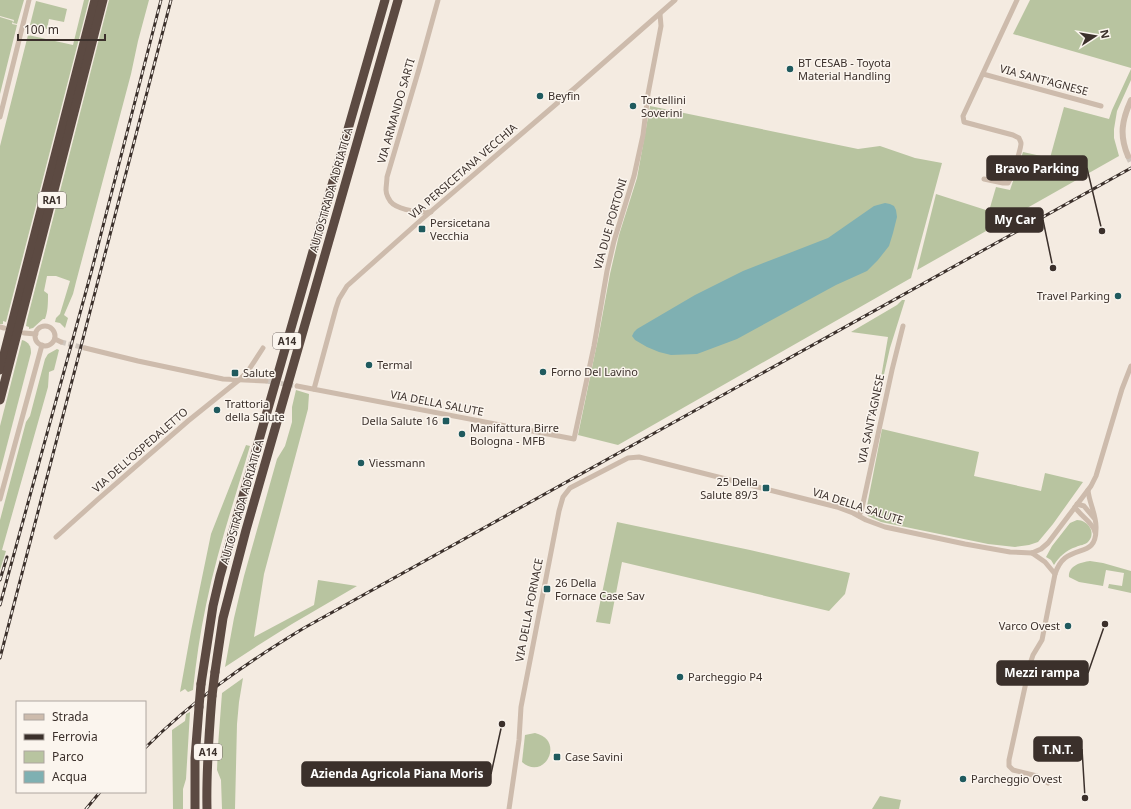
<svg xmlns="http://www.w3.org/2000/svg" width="1131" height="809" font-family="'Noto Sans',sans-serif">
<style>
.green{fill:#b8c4a0}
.water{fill:#7fb0b2}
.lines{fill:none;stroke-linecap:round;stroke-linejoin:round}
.minor-tunnel{stroke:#cfc6bd;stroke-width:5;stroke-dasharray:5 2.5;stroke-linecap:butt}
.tertiary-tunnel{stroke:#cfc6bd;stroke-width:6;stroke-dasharray:6 3;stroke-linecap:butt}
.minor{stroke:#cdbbac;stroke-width:5}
.tertiary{stroke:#cdbbac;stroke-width:6}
.motorway{stroke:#5c4a42;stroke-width:9}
.rail-casing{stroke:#3b302b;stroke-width:3}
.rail{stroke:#fbf5ee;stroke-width:1.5;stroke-dasharray:4.5;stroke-linecap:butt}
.motorway-bridge{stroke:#5c4a42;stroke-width:9}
.poi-dot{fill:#1f5a5e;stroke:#fbf5ee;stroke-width:1.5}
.labels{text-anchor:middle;stroke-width:3;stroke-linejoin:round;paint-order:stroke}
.shield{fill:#fbf5ee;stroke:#756b66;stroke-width:1}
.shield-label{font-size:10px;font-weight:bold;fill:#3b302b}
.poi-label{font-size:11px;fill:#3b302b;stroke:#fbf5ee;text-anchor:start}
.street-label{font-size:11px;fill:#3b302b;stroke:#fbf5ee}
.leader{fill:none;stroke:#3b302b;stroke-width:1.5}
.callout-dot{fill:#3b302b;stroke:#fbf5ee;stroke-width:1.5}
.callout{fill:#3b302b;stroke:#3b302b;stroke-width:1.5}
.callout-label{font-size:12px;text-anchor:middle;font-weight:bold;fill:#fff}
</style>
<rect width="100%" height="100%" fill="#f4ebe1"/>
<!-- green -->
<g class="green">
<path d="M0,0h24l-7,24 -4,-1 1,-3 -14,-4z"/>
<path d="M84,0h5l-83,322 -3,-1v3h-3v-178l28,-111 45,10z"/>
<path d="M109,0h40l-11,41 -7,33 -55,208 -3,12 -9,21 4,3 -3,10 -5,-5 -5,-1 1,-4 4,-4 10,-33 -14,-5h-9l-3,15 4,3c0,9 0,17 -3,25h-2l-10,9 -4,1v-2l-3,-1 1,-6z"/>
<path d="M1030,0h101v68l-118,-34z"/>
<path d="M36,1l31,8 -3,13 -15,-3 -2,10 -17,-4z"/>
<path d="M0,17l13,4 -1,3 5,1 -17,69z"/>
<path d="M1131,69v11l-14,31 -3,18v9l5,18 -202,114 19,-76 53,17 7,-24 14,3 13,-38 27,6 14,-51 45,12 3,-9z"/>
<path d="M650,106l208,43 22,-3 35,12 27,5 -31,115 -293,167 -40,-10 21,-101 11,-60 9,-39 18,-57z"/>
<path d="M902,300h3l-15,48 -10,44 -1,-1v-2l9,-52 -37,-5 46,-27z"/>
<path d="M22,340c7,2 9,6 9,13l-31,119v-46z"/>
<path d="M57,349l2,1 -5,20 -5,2 -1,15 -46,163 4,1 -6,19v-50l26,-98 4,-6 15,-57 3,-5z"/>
<path d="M296,390l13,4 -1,15 -44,165 -10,63 60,-32 4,-25 39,6 -65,38 -35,22 -32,21 9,-49 10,-42 33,-117 8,-13 7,-24v-15z"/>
<path d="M882,429l97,23 -5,24 67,15 4,-18 38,9 -30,42 -15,18 -9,3 -14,2 -27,-3 -107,-22 -13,-6 -2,-5z"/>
<path d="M246,445l4,1c-15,53 -33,105 -44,159 -6,28 -10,57 -13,85l-5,2 -3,-3 -5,3 11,-61 20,-97z"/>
<path d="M1077,520c11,0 20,13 11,22 -3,3 -8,3 -12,5 -10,3 -17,10 -22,18l-3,-5 -5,-3 6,-11 18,-23z"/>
<path d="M617,522l133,28 100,23 -5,21 -16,17 -207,-49 -12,62 -14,-2z"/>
<path d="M1090,561l13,2 28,8v22l-23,-5 1,-4 13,2 2,-13 -18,-3 -3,16 -24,-4 -10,-5c-1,-11 12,-15 21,-16z"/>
<path d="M243,678l-4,24 -2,22 -2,85h-13l-1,-29 -4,-10 1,-24 4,-53z"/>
<path d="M190,712l-4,67 -3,10v20h-10l-1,-79 13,-9 1,-7z"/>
<path d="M535,733c31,7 9,49 -13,29l3,-27z"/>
<path d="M880,796l21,4 -2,9h-27z"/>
</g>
<!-- water -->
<path class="water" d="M885,203l5,1 4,2 2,4 1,7 -4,16 -4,13 -11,14 -11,11 -31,14 -99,54 -40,15 -26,1 -12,-3 -12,-5 -12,-7 -3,-4 2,-4 3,-3 58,-34 48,-24 85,-33 46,-32z"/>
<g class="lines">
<!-- minor-tunnel -->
<g class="minor-tunnel">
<path d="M61,342l24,6"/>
<path d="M266,381l31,5"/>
</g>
<!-- tertiary-tunnel -->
<path class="tertiary-tunnel" d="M1128,156l3,6"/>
<!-- minor -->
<g class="minor">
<path d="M983,74l118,32"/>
<path d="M0,117l29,-117"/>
<path d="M984,179l19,4h5c4,-6 12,-31 13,-39 0,-3 -1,-3 -2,-6l-6,-3 -49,-13 -1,-6 54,-116"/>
<path d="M431,212c-10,1 -30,-2 -38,-8 -4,-3 -7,-10 -7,-14 0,-4 1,-9 1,-13l32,-108 19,-69"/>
<circle cx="45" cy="336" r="10"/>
<path d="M0,327l4,1"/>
<path d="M24,333l12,1"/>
<path d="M55,339l6,3"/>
<path d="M85,348l53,13 85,18 43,2"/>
<path d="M297,386l277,53 20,-93 13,-75 7,-30 20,-65 9,-41 5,-41 13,-68 -1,-12"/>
<path d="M314,389l22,-81 3,-9 8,-13 74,-66 155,-133 99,-87"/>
<path d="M0,499l42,-154"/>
<path d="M1077,504l7,2 10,12"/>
<path d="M1075,507c6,10 17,14 20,25"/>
<path d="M859,516l3,-8 30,-138 11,-44"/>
<path d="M56,537l40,-36 92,-80 51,-41 9,-9 15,-23"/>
<path d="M1032,553l13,9 10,12"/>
<path d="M1048,783l-11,-7 -24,-6 -4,-4v-6l21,-96 3,-9 9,-15 13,-66c2,-6 5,-12 10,-16 15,-11 31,-4 31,-29 1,-13 -7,-26 -8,-39"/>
<path d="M509,809l10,-69 2,-33 38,-196 4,-14 7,-9 58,-30 11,-1 198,50 16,6 13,7 19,7 80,17 45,8 22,1 9,-4 7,-6 43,-57 5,-10 26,-87 9,-23"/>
</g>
<!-- tertiary -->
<path class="tertiary" d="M1128,156c-9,-21 -6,-36 3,-56"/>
<!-- motorway -->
<g class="motorway">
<path d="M0,370l95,-370"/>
<path d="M0,400l103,-400"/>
<path d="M215,672l8,-54 23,-88 152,-530"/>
<path d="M201,684l12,-78 7,-30 165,-576"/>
<path d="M195,809v-51l4,-51"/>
<path d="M207,809c-1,-38 2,-76 5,-113"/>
</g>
<!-- rail casing -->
<g class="rail-casing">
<g id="rail">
<path d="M0,580l7,-23"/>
<path d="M0,605l91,-332 70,-273"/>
<path d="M0,658l171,-658"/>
<path d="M145,748c48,-48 101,-85 159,-120l827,-460"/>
<path d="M86,809l14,-17"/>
</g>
</g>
<!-- rail -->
<use href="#rail" class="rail"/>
<!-- motorway-bridge -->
<g class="motorway-bridge">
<path d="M212,696l3,-24"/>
<path d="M199,707l2,-23"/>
</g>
</g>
<!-- markers -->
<g class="poi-dot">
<circle cx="790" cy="69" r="4"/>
<circle cx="540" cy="96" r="4"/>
<circle cx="633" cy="106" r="4"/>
<rect x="418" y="225" width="8" height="8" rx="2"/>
<circle cx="1118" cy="296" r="4"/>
<circle cx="369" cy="365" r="4"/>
<circle cx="543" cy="372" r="4"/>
<rect x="231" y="369" width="8" height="8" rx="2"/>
<circle cx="217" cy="410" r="4"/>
<rect x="442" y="417" width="8" height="8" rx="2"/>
<circle cx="462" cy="434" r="4"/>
<circle cx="361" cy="463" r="4"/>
<rect x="762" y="484" width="8" height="8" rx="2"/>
<rect x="543" y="585" width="8" height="8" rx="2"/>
<circle cx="1068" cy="626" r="4"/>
<circle cx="680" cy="677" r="4"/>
<rect x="553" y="753" width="8" height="8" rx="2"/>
<circle cx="963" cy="779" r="4"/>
</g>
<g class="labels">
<!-- shield labels -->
<g class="shield">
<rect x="38" y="192" width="28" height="16" rx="3"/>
<rect x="273" y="333" width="28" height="16" rx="3"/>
<rect x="194" y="744" width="28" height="16" rx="3"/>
</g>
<g class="shield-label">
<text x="52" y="204">RA1</text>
<text x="287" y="345">A14</text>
<text x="208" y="756">A14</text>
</g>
<!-- poi labels -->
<g class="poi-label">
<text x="798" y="67">BT CESAB - Toyota<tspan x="798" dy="13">Material Handling</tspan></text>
<text x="548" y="100">Beyfin</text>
<text x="641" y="104">Tortellini<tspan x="641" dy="13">Soverini</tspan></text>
<text x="430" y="227">Persicetana<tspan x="430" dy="13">Vecchia</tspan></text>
<text x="1110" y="300" text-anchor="end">Travel Parking</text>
<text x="377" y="369">Termal</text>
<text x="551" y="376">Forno Del Lavino</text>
<text x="243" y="377">Salute</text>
<text x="225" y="408">Trattoria<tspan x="225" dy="13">della Salute</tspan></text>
<text x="438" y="425" text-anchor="end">Della Salute 16</text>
<text x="470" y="432">Manifattura Birre<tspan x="470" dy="13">Bologna - MFB</tspan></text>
<text x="369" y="467">Viessmann</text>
<text x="758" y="486" text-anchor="end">25 Della<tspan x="758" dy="13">Salute 89/3</tspan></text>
<text x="555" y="587">26 Della<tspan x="555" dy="13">Fornace Case Sav</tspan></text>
<text x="1060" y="630" text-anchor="end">Varco Ovest</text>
<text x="688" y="681">Parcheggio P4</text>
<text x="565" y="761">Case Savini</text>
<text x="971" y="783">Parcheggio Ovest</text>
</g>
<!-- street labels -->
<g class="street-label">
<text transform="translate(1044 80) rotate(15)" y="4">VIA SANT'AGNESE</text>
<text transform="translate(396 111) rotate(-74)" y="4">VIA ARMANDO SARTI</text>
<text transform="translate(463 171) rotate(-41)" y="4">VIA PERSICETANA VECCHIA</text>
<text transform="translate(331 190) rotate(-74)" y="4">AUTOSTRADA ADRIATICA</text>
<text transform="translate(610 224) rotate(-74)" y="4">VIA DUE PORTONI</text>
<text transform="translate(437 403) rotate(11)" y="4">VIA DELLA SALUTE</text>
<text transform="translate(871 419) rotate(-78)" y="4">VIA SANT'AGNESE</text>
<text transform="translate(140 450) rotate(-41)" y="4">VIA DELL'OSPEDALETTO</text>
<text transform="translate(242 502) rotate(-74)" y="4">AUTOSTRADA ADRIATICA</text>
<text transform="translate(858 506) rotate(18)" y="4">VIA DELLA SALUTE</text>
<text transform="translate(529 610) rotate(-79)" y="4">VIA DELLA FORNACE</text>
</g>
</g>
<!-- callouts -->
<path class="leader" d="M1102 231L1087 168M1053 268L1043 220M1105 624L1088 673M1085 798L1082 749M502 724L491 774"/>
<g class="callout-dot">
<circle cx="1102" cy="231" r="4"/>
<circle cx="1053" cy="268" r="4"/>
<circle cx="1105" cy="624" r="4"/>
<circle cx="1085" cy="798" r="4"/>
<circle cx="502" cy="724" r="4"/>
</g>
<g class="callout">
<rect x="987" y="156" width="100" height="24" rx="4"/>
<rect x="986" y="208" width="57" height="24" rx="4"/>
<rect x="997" y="661" width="91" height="24" rx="4"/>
<rect x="1034" y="737" width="48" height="24" rx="4"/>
<rect x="302" y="762" width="189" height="24" rx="4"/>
</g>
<g class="callout-label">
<text x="1037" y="173">Bravo Parking</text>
<text x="1015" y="224">My Car</text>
<text x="1042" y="677">Mezzi rampa</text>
<text x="1058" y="754">T.N.T.</text>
<text x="397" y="778">Azienda Agricola Piana Moris</text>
</g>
<!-- legend -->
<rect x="16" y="701" width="130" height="92" fill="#fbf5ee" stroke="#aea6a0"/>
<rect x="24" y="714" width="20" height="6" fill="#cdbbac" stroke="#aea6a0"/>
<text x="52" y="721" font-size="12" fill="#3b302b">Strada</text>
<rect x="24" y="734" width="20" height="6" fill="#3b302b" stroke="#aea6a0"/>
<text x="52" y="741" font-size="12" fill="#3b302b">Ferrovia</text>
<rect x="24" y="751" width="20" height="12" fill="#b8c4a0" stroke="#aea6a0"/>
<text x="52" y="761" font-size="12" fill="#3b302b">Parco</text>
<rect x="24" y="771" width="20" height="12" fill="#7fb0b2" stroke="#aea6a0"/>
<text x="52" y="781" font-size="12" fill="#3b302b">Acqua</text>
<!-- north arrow -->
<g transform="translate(1095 36) rotate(78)" stroke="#fbf5ee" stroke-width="3" paint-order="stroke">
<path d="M0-3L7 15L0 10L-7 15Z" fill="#3b302b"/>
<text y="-6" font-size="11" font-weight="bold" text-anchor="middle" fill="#3b302b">N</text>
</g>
<!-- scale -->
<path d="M18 34v6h87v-6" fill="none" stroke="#3b302b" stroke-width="2"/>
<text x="24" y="34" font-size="12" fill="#3b302b" stroke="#fbf5ee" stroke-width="3" paint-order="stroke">100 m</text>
</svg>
